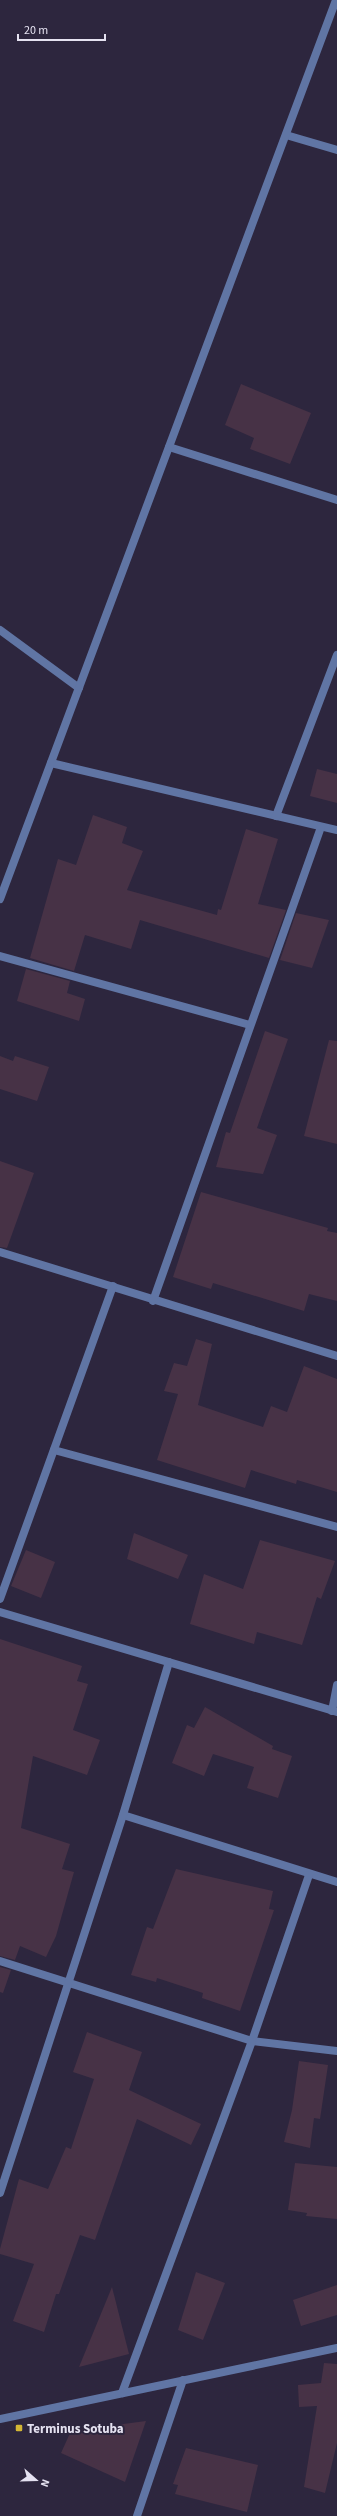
<svg xmlns="http://www.w3.org/2000/svg" width="337" height="2516" font-family="'Source Sans 3',sans-serif">
<style>
.building{fill:#473246}
.lines{fill:none;stroke-linecap:round;stroke-linejoin:round}
.minor{stroke:#6075a4;stroke-width:8}
.poi-dot{fill:#d3b635;stroke:#2d263e;stroke-width:1.5}
.labels{text-anchor:middle;stroke-width:4;stroke-linejoin:round;paint-order:stroke}
.poi-label{font-size:13px;font-weight:bold;fill:#e5e2f1;stroke:#2d263e;text-anchor:start}
</style>
<rect width="100%" height="100%" fill="#2d263e"/>
<!-- building -->
<g class="building">
<path d="M241,384l70,29 -21,51 -40,-15 4,-11 -29,-13z"/>
<path d="M317,769l20,5v29l-27,-7z"/>
<path d="M93,815l34,12 -5,16 21,8 -16,39 90,25 1,-6 3,1 25,-81 32,10 -20,65 28,6 -17,48 -129,-38 -9,29 -46,-14 -11,36 -44,-13 28,-99 18,6z"/>
<path d="M296,913l33,7 -17,48 -32,-8z"/>
<path d="M26,969l44,12 -3,12 18,6 -6,22 -62,-20z"/>
<path d="M265,1031l23,8 -31,89 20,7 -14,39 -47,-7 10,-35 4,1z"/>
<path d="M329,1040l8,1v103l-33,-8z"/>
<path d="M0,1056l13,5 2,-5 34,11 -12,34 -37,-12z"/>
<path d="M0,1161l34,12 -27,75 -7,-1z"/>
<path d="M201,1192l127,36 -1,3 10,2v68l-28,-7 -5,17 -91,-28 -2,6 -38,-12z"/>
<path d="M196,1339l16,5 -14,61 65,22 8,-21 16,6 17,-46 33,13v113l-40,-12 -1,4 -45,-14 -6,18 -88,-28 21,-66 -14,-3 10,-28 13,3z"/>
<path d="M134,1533l54,22 -10,24 -51,-20z"/>
<path d="M260,1540l75,21 -14,38 -4,-2 -15,48 -45,-13 -3,12 -64,-20 14,-50 39,15z"/>
<path d="M26,1550l29,12 -14,36 -30,-12z"/>
<path d="M0,1639l82,27 -5,15 11,3 -15,46 27,10 -13,35 -54,-19 -12,72 49,16 -8,25 12,3 -18,64 -10,21 -26,-11 -5,14 -15,-4z"/>
<path d="M205,1707l68,39 -1,3 20,7 -14,42 -31,-10 7,-21 -41,-13 -9,22 -32,-13 15,-38 7,3z"/>
<path d="M176,1869l97,22 -4,18 5,1 -34,101 -38,-13 1,-5 -46,-15 -1,4 -25,-7 16,-48 6,2z"/>
<path d="M0,1967l11,3 -8,23 -3,-1z"/>
<path d="M87,2032l55,20 -13,38 72,34 -10,21 -54,-26 -42,121 -15,-5 -21,59h-3l-12,38 -31,-11 21,-57 -34,-10v-5l19,-70 29,10 18,-42 5,2 23,-70 -21,-7z"/>
<path d="M299,2061l29,4 -8,54 -6,-1 -4,30 -26,-6 8,-32z"/>
<path d="M295,2163l42,4v52l-31,-3 1,-3 -19,-3z"/>
<path d="M196,2272l29,11 -22,57 -25,-10z"/>
<path d="M337,2285v30l-36,11 -8,-26z"/>
<path d="M112,2287l17,67 -50,13z"/>
<path d="M324,2363l13,1v79l-12,50 -21,-6 13,-81 -18,1 -1,-22 23,-2z"/>
<path d="M146,2421l-21,61 -64,-29 10,-22z"/>
<path d="M186,2448l72,17 -11,47 -72,-18 3,-9 -5,-1z"/>
</g>
<g class="lines">
<!-- minor -->
<g class="minor">
<path d="M286,135l51,15"/>
<path d="M169,447l168,53"/>
<path d="M0,630l79,58"/>
<path d="M51,763l286,67"/>
<path d="M276,816l61,-161"/>
<path d="M0,899l336,-899"/>
<path d="M0,956l250,69"/>
<path d="M0,1252l337,104"/>
<path d="M153,1301l168,-474"/>
<path d="M54,1450l283,77"/>
<path d="M0,1599l113,-313"/>
<path d="M0,1612l337,100"/>
<path d="M332,1711l5,-26"/>
<path d="M123,1815l214,67"/>
<path d="M0,1961l252,80 85,10"/>
<path d="M0,2193l123,-378 46,-153"/>
<path d="M122,2393l130,-352 57,-166"/>
<path d="M0,2419l337,-71"/>
<path d="M137,2516l46,-136"/>
</g>
</g>
<!-- markers -->
<rect class="poi-dot" x="15" y="2424" width="8" height="8" rx="2"/>
<g class="labels">
<!-- poi labels -->
<g class="poi-label">
<text x="27" y="2433">Terminus Sotuba</text>
</g>
</g>
<!-- north arrow -->
<g transform="translate(36 2480) rotate(110)" stroke="#2d263e" stroke-width="3" paint-order="stroke">
<path d="M0-3L7 15L0 10L-7 15Z" fill="#e5e2f1"/>
<text y="-6" font-size="11" font-weight="bold" text-anchor="middle" fill="#e5e2f1">N</text>
</g>
<!-- scale -->
<path d="M18 34v6h87v-6" fill="none" stroke="#e5e2f1" stroke-width="2"/>
<text x="24" y="34" font-size="12" fill="#e5e2f1" stroke="#2d263e" stroke-width="3" paint-order="stroke">20 m</text>
</svg>
